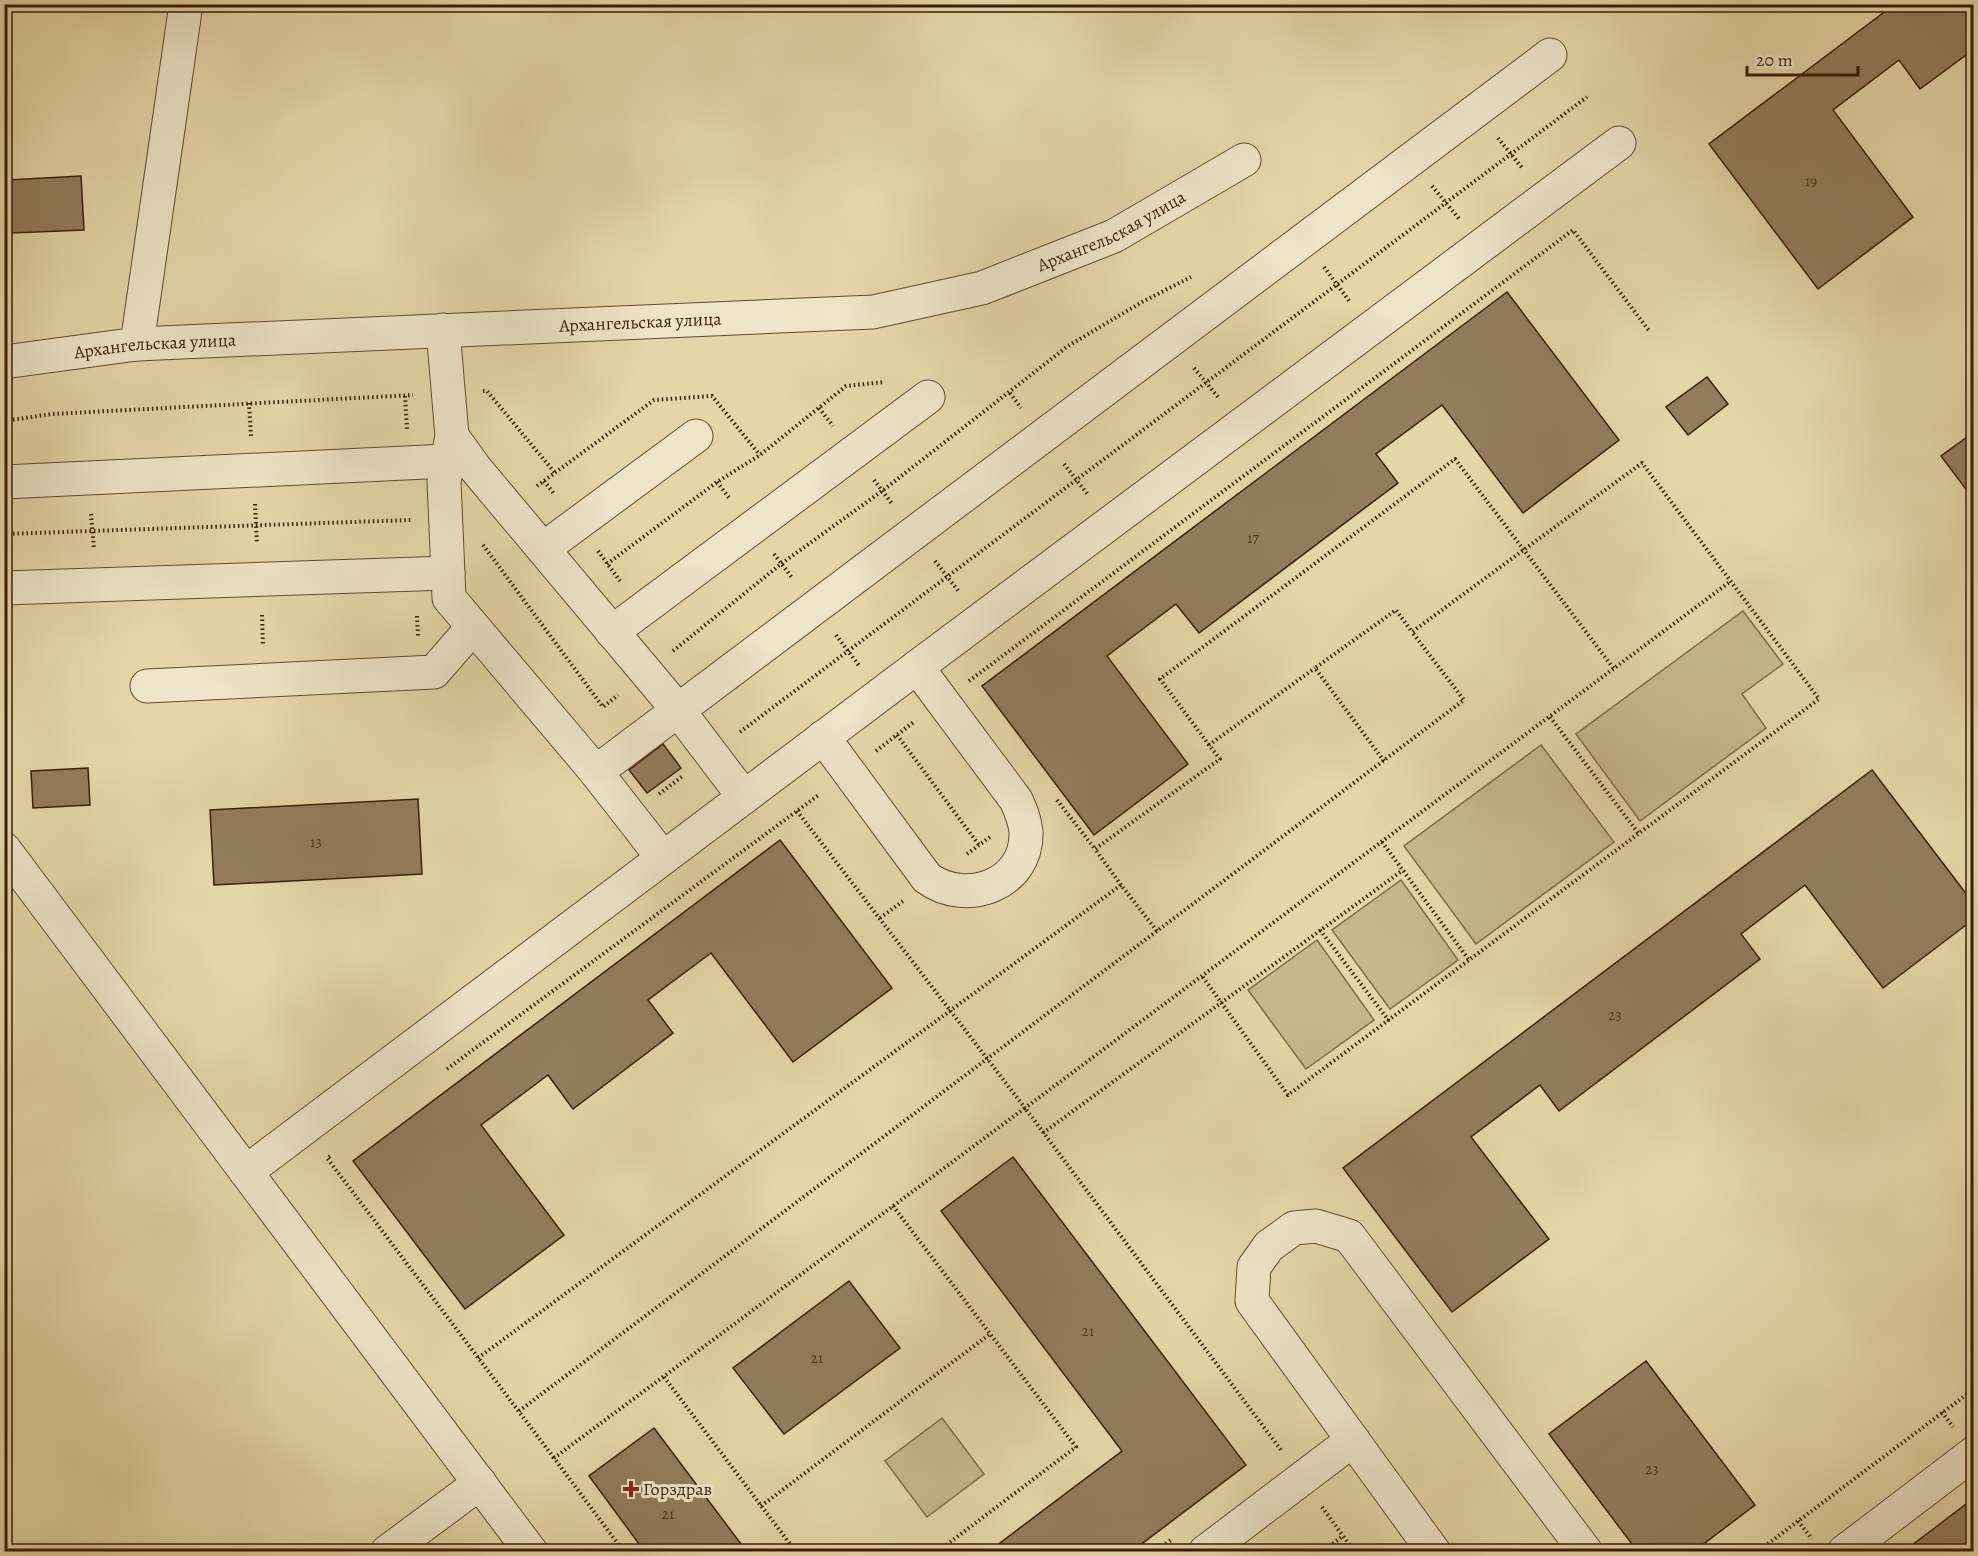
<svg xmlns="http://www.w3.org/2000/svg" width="1978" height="1556" font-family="Alegreya,serif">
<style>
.green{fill:#c8b78d;stroke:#816a4a;stroke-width:1.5}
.building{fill:#937d5b;stroke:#3a1d08;stroke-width:1.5}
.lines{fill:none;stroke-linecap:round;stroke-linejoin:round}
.minor-casing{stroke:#654b30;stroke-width:35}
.path{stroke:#3a1d08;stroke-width:4;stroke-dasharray:1.5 3;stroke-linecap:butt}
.minor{stroke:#eee4c6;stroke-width:33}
.poi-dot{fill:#8f2418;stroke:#eee4c6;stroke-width:2}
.labels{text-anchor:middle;stroke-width:6;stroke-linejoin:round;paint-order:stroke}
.number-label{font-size:15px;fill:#50351d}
.street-label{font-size:18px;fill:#3a1d08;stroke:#eee4c6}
.poi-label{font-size:18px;fill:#3a1d08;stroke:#eee4c6;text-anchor:start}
</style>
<rect width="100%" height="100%" fill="#e5d6a8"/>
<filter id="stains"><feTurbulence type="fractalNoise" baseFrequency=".00333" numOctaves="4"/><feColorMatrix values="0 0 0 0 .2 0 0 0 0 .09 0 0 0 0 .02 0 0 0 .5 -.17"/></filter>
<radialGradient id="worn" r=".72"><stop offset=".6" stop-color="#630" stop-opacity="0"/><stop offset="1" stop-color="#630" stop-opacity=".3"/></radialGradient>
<!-- green -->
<g class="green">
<path d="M1743,611l40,53 -41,30 24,34 -126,93 -64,-87z"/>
<path d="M1541,745l73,97 -138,102 -72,-98z"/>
<path d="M1401,880l57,80 -68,49 -58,-79z"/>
<path d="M1317,940l57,80 -68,49 -58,-79z"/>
<path d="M942,1418l42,56 -57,43 -42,-56z"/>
</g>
<!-- building -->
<g class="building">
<path d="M1895,4h79v45l-54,40 -21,-29 -66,50 80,107 -95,72 -109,-145z"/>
<path d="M81,176l3,54 -73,3 -3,-53z"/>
<path d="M1507,292l112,148 -96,73 -81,-108 -66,49 22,29 -199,150 -23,-29 -69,52 81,108 -94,71 -112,-149z"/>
<path d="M1707,377l21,27 -40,31 -22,-28z"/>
<path d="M1974,432v68l-33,-44z"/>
<path d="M663,744l18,24 -34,25 -18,-23z"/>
<path d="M88,768l2,37 -57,3 -2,-37z"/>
<path d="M1872,770l102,134v15l-91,69 -78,-103 -64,49 19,25 -201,152 -19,-26 -69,52 78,102 -97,73 -109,-144z"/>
<path d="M418,799l4,75 -208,11 -4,-75z"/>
<path d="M780,840l112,148 -99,74 -82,-109 -63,47 25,33 -100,76 -25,-34 -67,50 83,110 -99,74 -112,-148z"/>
<path d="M1013,1157l233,308 -115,87h-143l134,-101 -181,-240z"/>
<path d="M849,1281l51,67 -116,86 -51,-66z"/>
<path d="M1646,1361l109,144 -62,47h-55l-89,-118z"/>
<path d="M654,1428l93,124h-102l-56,-76z"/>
<path d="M1974,1498v54h-71z"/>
</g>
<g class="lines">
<!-- minor casing -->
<g class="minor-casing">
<g id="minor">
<path d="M443,330l9,106 23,32 203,242 66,87"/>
<path d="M137,344l49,-340"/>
<path id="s1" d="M4,362l133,-18 736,-32 109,-24 132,-52 130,-76"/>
<path d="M451,441l-7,41 5,116 147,174"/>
<path d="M4,482l443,-21"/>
<path d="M543,549l153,-113"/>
<path d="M4,588l444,-15"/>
<path d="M612,632l316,-235"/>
<path d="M147,686l287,-14 39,-45"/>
<path d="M823,737l104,141c40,29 101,6 99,-46 -1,-12 -5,-21 -10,-32l-99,-133"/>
<path d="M4,849l527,703"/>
<path d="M663,858l-67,-86 954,-717"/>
<path d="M246,1172l671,-505 702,-524"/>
<path d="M387,1552l93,-69"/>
<path d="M1205,1552l148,-112"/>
<path d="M1434,1552l-182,-251 2,-34 15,-21 25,-18 22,-2 33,10 237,316"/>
<path d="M1844,1552l130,-99"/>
</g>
</g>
<!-- path -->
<g class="path">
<path d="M1498,138l25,31"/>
<path d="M1432,186l28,34"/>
<path d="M1324,267l26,35"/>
<path d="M1194,368l24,29"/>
<path d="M483,391h4l68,82"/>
<path d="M1010,393l11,15"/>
<path d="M405,396l2,33"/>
<path d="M249,403l2,33"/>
<path d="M819,408l14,18"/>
<path d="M4,421l48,-7 361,-19"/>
<path d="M1064,464l25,32"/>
<path d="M874,480l19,25"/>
<path d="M544,481l11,14"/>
<path d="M717,482l13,17"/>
<path d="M537,486l117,-86 58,-4 48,59"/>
<path d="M255,504l2,40"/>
<path d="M91,514l3,35"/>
<path d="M4,534l407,-14"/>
<path d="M483,545l120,162 15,-12"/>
<path d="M598,551l22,30"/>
<path d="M774,554l19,25"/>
<path d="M935,561l25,32"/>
<path d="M607,564l110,-82 43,-27 86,-69 39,-4"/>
<path d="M262,615l1,31"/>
<path d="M417,616l1,20"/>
<path d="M836,635l24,32"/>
<path d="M673,651l108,-87 101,-73 186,-145 74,-44 49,-25"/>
<path d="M969,681l604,-451 77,102"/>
<path d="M1550,717l89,117"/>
<path d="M740,732l847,-635"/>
<path d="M897,735l82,110"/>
<path d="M1209,745l-49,-66 295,-220 159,210"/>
<path d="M876,751l39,-30"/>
<path d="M1384,761l-69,-93 81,-58 16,22"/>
<path d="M659,794l25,-19"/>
<path d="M1057,800l38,49"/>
<path d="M797,811l228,297 706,-527"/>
<path d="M1382,842l87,118"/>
<path d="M967,854l23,-17"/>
<path d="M1121,885l-26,-36 125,-90 -11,-14 106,-77"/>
<path d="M880,918l23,-17"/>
<path d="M1320,930l69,91"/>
<path d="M447,1069l373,-275"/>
<path d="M1043,1133l360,-263"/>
<path d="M330,1156l-3,2 227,300"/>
<path d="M893,1206l183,241 -139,105"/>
<path d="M478,1358l643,-473 36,46"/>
<path d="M664,1377l132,175"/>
<path d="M519,1411l945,-711 -52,-68 230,-169 177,236 -531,396 -86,-119"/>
<path d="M1942,1412l11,15"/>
<path d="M761,1506l229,-172"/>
<path d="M1322,1507l21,29"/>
<path d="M1798,1521l14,18"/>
<path d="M624,1552l-70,-94 471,-350 256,342"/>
<path d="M1155,1552l16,-12"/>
<path d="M1322,1552l21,-16 12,16"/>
<path d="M1757,1552l217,-163"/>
</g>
<!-- minor -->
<use href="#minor" class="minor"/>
</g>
<!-- markers -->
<path class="poi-dot" d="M628 1480h6v6h6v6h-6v6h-6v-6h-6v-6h6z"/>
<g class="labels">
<!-- number labels -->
<g class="number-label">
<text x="1811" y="186">19</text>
<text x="1253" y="543">17</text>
<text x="316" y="847">13</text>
<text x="1615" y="1020">23</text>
<text x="1088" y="1336">21</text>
<text x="817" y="1363">21</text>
<text x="1652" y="1474">23</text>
<text x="668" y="1519">21</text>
</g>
<!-- street labels -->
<g class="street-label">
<text dy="6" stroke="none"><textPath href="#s1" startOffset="1124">Архангельская улица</textPath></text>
<text dy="6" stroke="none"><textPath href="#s1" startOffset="638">Архангельская улица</textPath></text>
<text dy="6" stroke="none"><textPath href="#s1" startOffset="152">Архангельская улица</textPath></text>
</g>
<!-- poi labels -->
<g class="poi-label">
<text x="643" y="1495">Горздрав</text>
</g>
</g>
<!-- margin -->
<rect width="1978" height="1556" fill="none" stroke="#e5d6a8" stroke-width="24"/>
<rect x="6" y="6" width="1966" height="1544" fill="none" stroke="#3a1d08" stroke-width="3"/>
<rect x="12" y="12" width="1954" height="1532" fill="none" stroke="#3a1d08" stroke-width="1.5"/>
<!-- scale -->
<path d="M1747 66v9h111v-9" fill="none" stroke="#3a1d08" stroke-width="3"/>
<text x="1756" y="66" font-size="18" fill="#3a1d08" stroke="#eee4c6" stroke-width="4.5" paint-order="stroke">20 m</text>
<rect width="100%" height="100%" filter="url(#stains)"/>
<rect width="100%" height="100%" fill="url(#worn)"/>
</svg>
